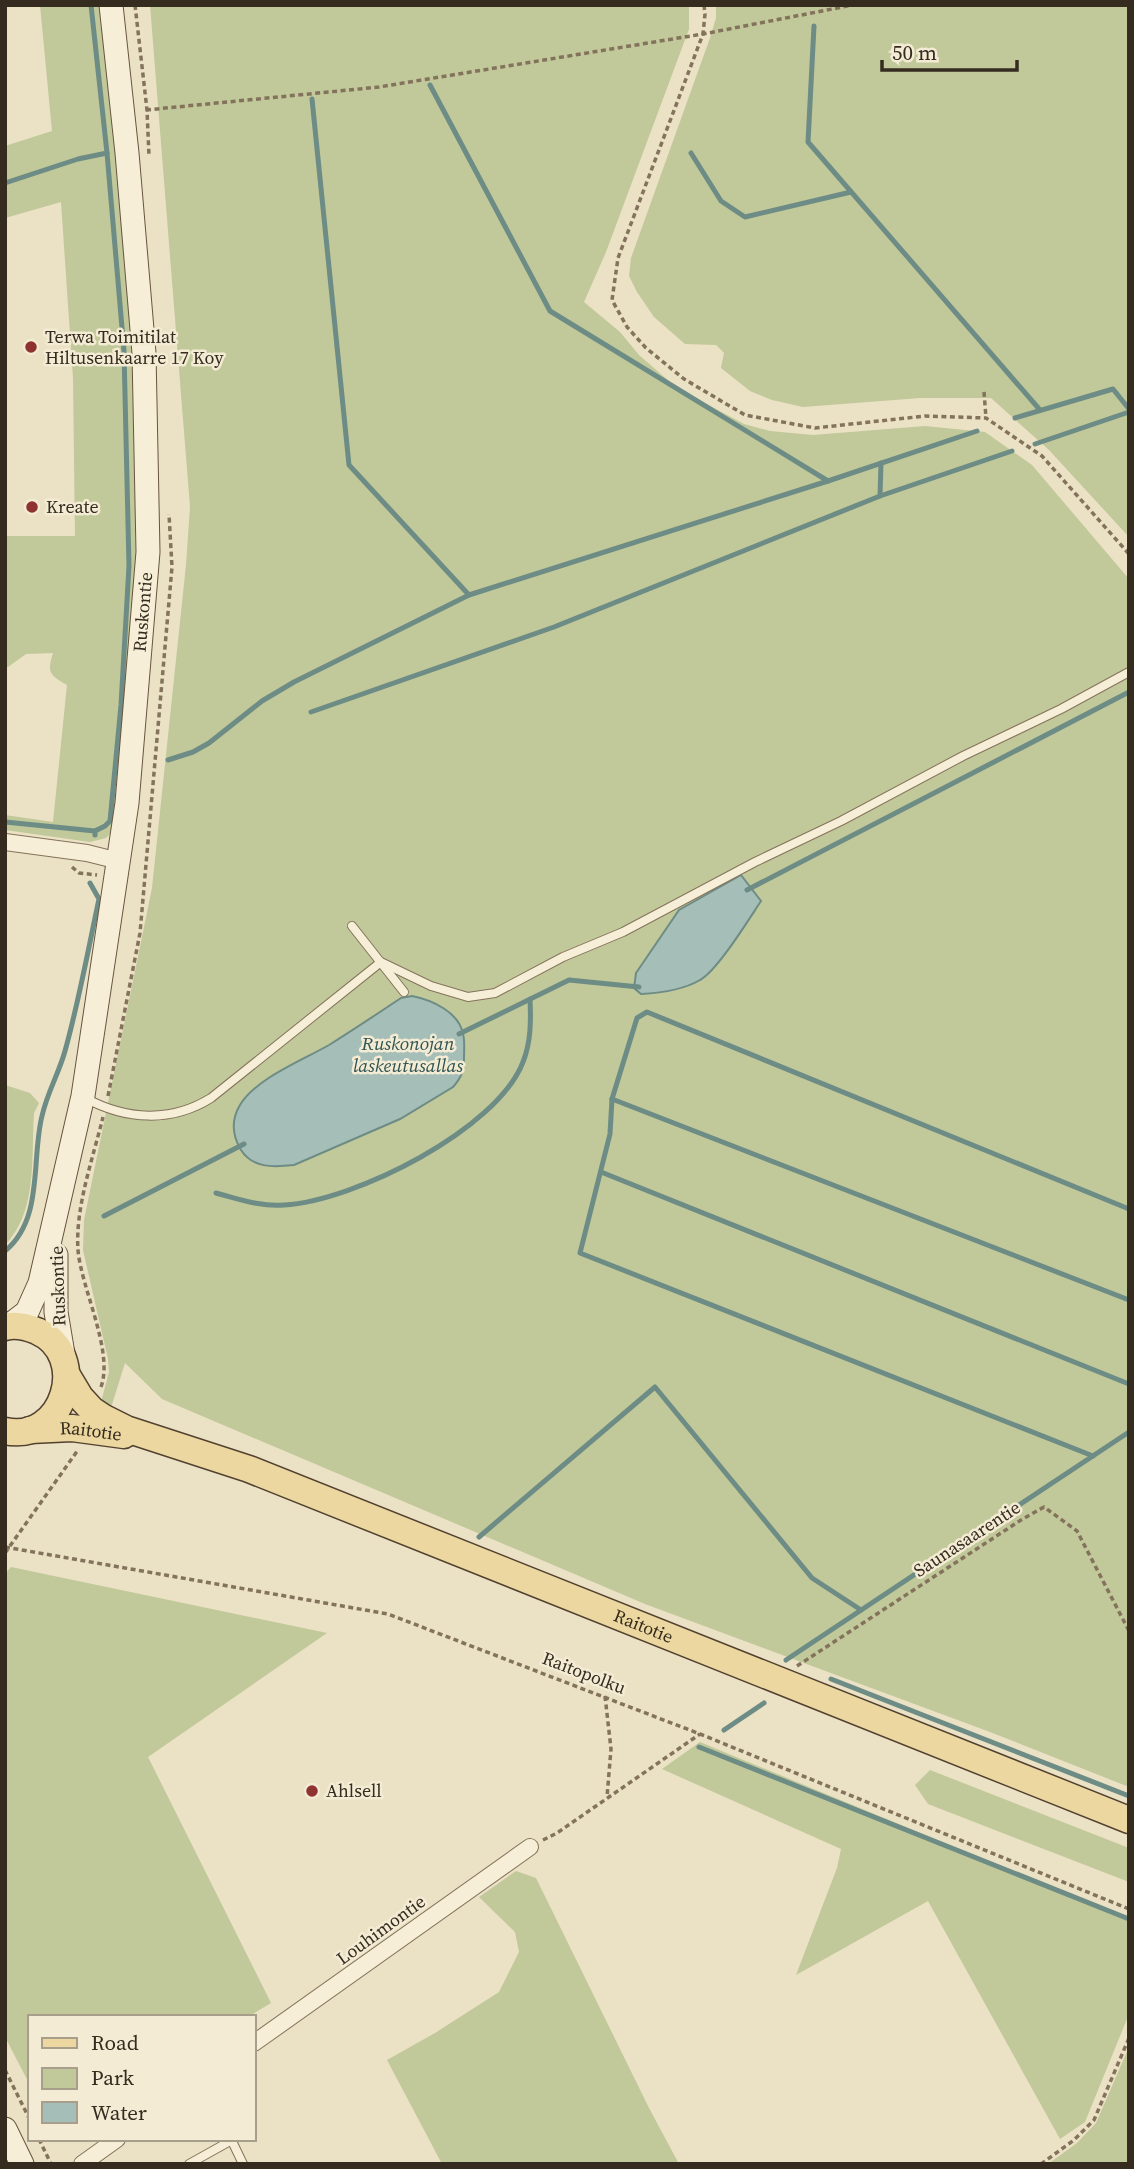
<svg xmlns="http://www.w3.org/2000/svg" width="1134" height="2169" font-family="'Source Serif 4',serif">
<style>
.green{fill:#c1c899;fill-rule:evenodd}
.water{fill:#a6beb8;stroke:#6d8c85;stroke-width:2}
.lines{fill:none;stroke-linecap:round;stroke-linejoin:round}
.stream{stroke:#6d8c85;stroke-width:5}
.lane-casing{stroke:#84735c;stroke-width:10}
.street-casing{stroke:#84735c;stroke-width:18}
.secondary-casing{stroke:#66543f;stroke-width:25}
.primary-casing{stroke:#524130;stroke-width:29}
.path{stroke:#84735c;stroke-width:3.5;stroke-dasharray:5 3.5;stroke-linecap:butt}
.lane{stroke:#f6eed7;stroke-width:8}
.street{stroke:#f6eed7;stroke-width:16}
.secondary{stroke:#f6eed7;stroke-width:23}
.primary{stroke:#ebd79f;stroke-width:26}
.poi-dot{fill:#8f3330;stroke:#f3ebd3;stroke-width:2.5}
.labels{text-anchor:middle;stroke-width:5;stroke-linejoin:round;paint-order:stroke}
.poi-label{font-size:18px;fill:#352b1f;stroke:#f3ebd3;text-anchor:start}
.street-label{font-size:18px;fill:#352b1f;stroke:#f3ebd3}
.water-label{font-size:19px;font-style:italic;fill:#2f5453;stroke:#f3ebd3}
</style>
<rect width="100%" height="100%" fill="#ebe1c4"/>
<!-- green -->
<g class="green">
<path d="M40,5h59l17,147 16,200 4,212 -22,266 -8,8 -16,4 -85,-12v-15l48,7 14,-137c-18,-11 -20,-12 -14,-32l-27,1 -18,13h-3v-131h70l-2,-158 -12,-176 -56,16v-72l47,-15z"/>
<path d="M150,5h539v24l-83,223 -22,50 36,30 19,23 38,33 67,36 26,7 43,4 112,-9 60,6 47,33 97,114v1208l-139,-55 -345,-128 -483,-205 -37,-36 -15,48 -10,-5 9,-34 -1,-13 -25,-109 1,-30 68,-332 34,-323 4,-58zM760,901l-36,53 -22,26 -68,8 2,-15 43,-63zM412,996c17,4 30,11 43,23l4,60 -7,8 -52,32 -141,-34 72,-42 70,-45z"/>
<path d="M716,5h413v532l-80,-87 -58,-52h-71l-117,9 -31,-7 -22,-9 -29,-23 3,-15 -8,-8 -31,-1 -31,-27 -17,-25 -8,-16 2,-18 79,-220 6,-20z"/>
<path d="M5,1085l25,8 9,10 -5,10c-3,44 4,98 -29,132z"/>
<path d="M11,1567l316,66 -179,124 123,246 -23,14h-218v68l-25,-48v-463z"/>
<path d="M700,1742l429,177v95l-44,108 -25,17 -132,-238 -132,74 41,-107 4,-19 -179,-80z"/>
<path d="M930,1770l199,78v34l-201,-78 -13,-19z"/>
<path d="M516,1871l20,7 113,230 30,56h-237l-55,-104 48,-27 64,-41 20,-40 -4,-20 -36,-35z"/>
<path d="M1129,2047v117h-81l29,-21 19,-20z"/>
</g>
<!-- water -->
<g class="water">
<path d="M741,875l20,26c-12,18 -44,70 -61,79 -17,10 -40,13 -59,14l-7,-6 2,-15 43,-63z"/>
<path d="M412,996c20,4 47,16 51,38 2,7 1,16 1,23 0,13 -2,20 -11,30l-53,32 -106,46c-19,2 -41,4 -53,-15 -9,-15 -10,-30 -1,-45 15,-26 63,-45 89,-60 24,-15 48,-31 72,-47z"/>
</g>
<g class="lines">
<!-- stream -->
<g class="stream">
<path d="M91,5l16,148 17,198 5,215 -8,139 -11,116 -5,5 -10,5v4"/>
<path d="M814,26l-6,116 232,268"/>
<path d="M430,85l120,226 278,170"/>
<path d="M312,99l37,366 120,130"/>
<path d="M691,153l30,48 24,16 106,-25"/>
<path d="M5,183l73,-24 29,-6"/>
<path d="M1015,418l98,-29 16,20"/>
<path d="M1035,444l94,-32"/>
<path d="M880,496l1,-33"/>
<path d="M311,712l243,-85 326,-131 132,-45"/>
<path d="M168,760l25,-8 16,-9 53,-42 32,-19 175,-87 359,-114 149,-50"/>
<path d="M5,822l90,9"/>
<path d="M747,890l382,-198"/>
<path d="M459,1034l110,-54 70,7"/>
<path d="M612,1099l517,201"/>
<path d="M601,1172l528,212"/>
<path d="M216,1193c23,6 44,14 68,12 70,-4 213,-75 239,-143 8,-20 8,-41 7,-63"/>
<path d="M104,1216l140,-72"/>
<path d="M5,1251c39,-32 26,-92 37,-135 5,-23 17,-43 23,-65 14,-50 23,-101 34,-152l-9,-16"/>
<path d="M1093,1456l-513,-203 30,-119 2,-35 25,-81 10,-6 482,197"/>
<path d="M479,1537l176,-150 157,191 49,32"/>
<path d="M786,1660l343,-228"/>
<path d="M831,1679l298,117"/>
<path d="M724,1730l40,-27"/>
<path d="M699,1747l430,172"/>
</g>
<!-- lane casing -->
<g class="lane-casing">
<g id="lane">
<path d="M352,926l52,66"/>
<path d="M85,1098c41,22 86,25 126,0l170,-136 50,24 37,11 27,-4 68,-36 60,-25 132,-70 86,-41 122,-65 98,-47 68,-37"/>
<path d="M231,2139l12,25"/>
<path d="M189,2164l43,-24"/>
</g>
</g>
<!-- street casing -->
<g class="street-casing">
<g id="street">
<path d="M5,842l82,11 32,8"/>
<path d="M254,2043l276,-196"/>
<path d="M82,2164l35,-25"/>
</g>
</g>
<!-- secondary casing -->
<g class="secondary-casing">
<g id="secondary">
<path d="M56,1255v57l8,48"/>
<path id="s1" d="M10,1325l17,-13 13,-29 43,-187 44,-293 21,-251 -4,-199 -17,-200 -16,-148"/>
<path d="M5,2129l17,35"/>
</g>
</g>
<!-- primary casing -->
<g class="primary-casing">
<g id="primary">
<path d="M5,1327c11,-3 22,0 32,4 54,24 27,113 -32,100"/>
<path id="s2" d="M68,1377l12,20 12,13 12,8 22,11 123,40 880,351"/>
<path id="s3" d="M30,1430l42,-2 52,7"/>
</g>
</g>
<!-- path -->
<g class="path">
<path d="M135,5l12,105 2,46"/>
<path d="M704,5l1,9 -2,20 -85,224 -6,42 15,27 19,21 38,31 61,36 70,13 110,-12 61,2 56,38 87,98"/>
<path d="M146,110l233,-23 324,-53 150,-29"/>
<path d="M984,392l2,26"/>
<path d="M72,867l7,6 18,2"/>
<path d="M108,1096l32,-163 32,-366 -3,-53"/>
<path d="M101,1387c13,-36 -20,-99 -23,-137 -3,-42 15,-92 25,-133"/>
<path d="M5,1547l383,67 312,120 429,175"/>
<path d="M5,1553l73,-103"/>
<path d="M797,1666l224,-146 23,-13 33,24 52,100"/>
<path d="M605,1696l6,53 -4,48"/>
<path d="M543,1840l14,-7 143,-99"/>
<path d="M5,2070l25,50"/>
<path d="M39,2139l12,25"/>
<path d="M1041,2164l33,-24 20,-20 35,-82"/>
</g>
<!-- lane -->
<use href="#lane" class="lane"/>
<!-- street -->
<use href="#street" class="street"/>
<!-- secondary -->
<use href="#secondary" class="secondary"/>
<!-- primary -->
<use href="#primary" class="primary"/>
</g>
<!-- markers -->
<g class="poi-dot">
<circle cx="31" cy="347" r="7"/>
<circle cx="32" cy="507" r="7"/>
<circle cx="312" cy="1791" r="7"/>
</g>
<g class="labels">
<!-- poi labels -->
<g class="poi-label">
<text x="45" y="343">Terwa Toimitilat<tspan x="45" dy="21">Hiltusenkaarre 17 Koy</tspan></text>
<text x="46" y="513">Kreate</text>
<text x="326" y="1797">Ahlsell</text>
</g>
<!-- street labels -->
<g class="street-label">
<text dy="6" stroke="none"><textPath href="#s1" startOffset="733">Ruskontie</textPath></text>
<text transform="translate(58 1286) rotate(-92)" y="6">Ruskontie</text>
<text dy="6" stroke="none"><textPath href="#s3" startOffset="61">Raitotie</textPath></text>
<text transform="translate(967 1539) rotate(-33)" y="6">Saunasaarentie</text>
<text dy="6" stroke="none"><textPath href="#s2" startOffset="634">Raitotie</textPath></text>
<text transform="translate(584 1673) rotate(21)" y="6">Raitopolku</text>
<text transform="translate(381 1930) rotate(-36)" y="6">Louhimontie</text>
</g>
<!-- water labels -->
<g class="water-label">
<text x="408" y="1050">Ruskonojan<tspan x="408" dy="22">laskeutusallas</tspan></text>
</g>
</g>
<!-- border -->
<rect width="1134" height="2169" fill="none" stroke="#352b1f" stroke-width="14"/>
<!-- legend -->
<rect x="28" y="2015" width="228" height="126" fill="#f3ebd3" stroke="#a79e8b" stroke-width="2"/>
<rect x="42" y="2038" width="35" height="10" fill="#ebd79f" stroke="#a79e8b" stroke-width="2"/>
<text x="91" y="2050" font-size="21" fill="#352b1f">Road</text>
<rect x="42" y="2068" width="35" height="21" fill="#c1c899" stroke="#a79e8b" stroke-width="2"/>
<text x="91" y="2085" font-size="21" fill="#352b1f">Park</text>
<rect x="42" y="2102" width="35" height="21" fill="#a6beb8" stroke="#a79e8b" stroke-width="2"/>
<text x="91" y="2120" font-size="21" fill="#352b1f">Water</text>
<!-- scale -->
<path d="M882 60v10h135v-10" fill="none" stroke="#352b1f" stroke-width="3.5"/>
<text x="892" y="60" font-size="21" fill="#352b1f" stroke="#f3ebd3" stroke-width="5" paint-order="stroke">50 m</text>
</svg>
